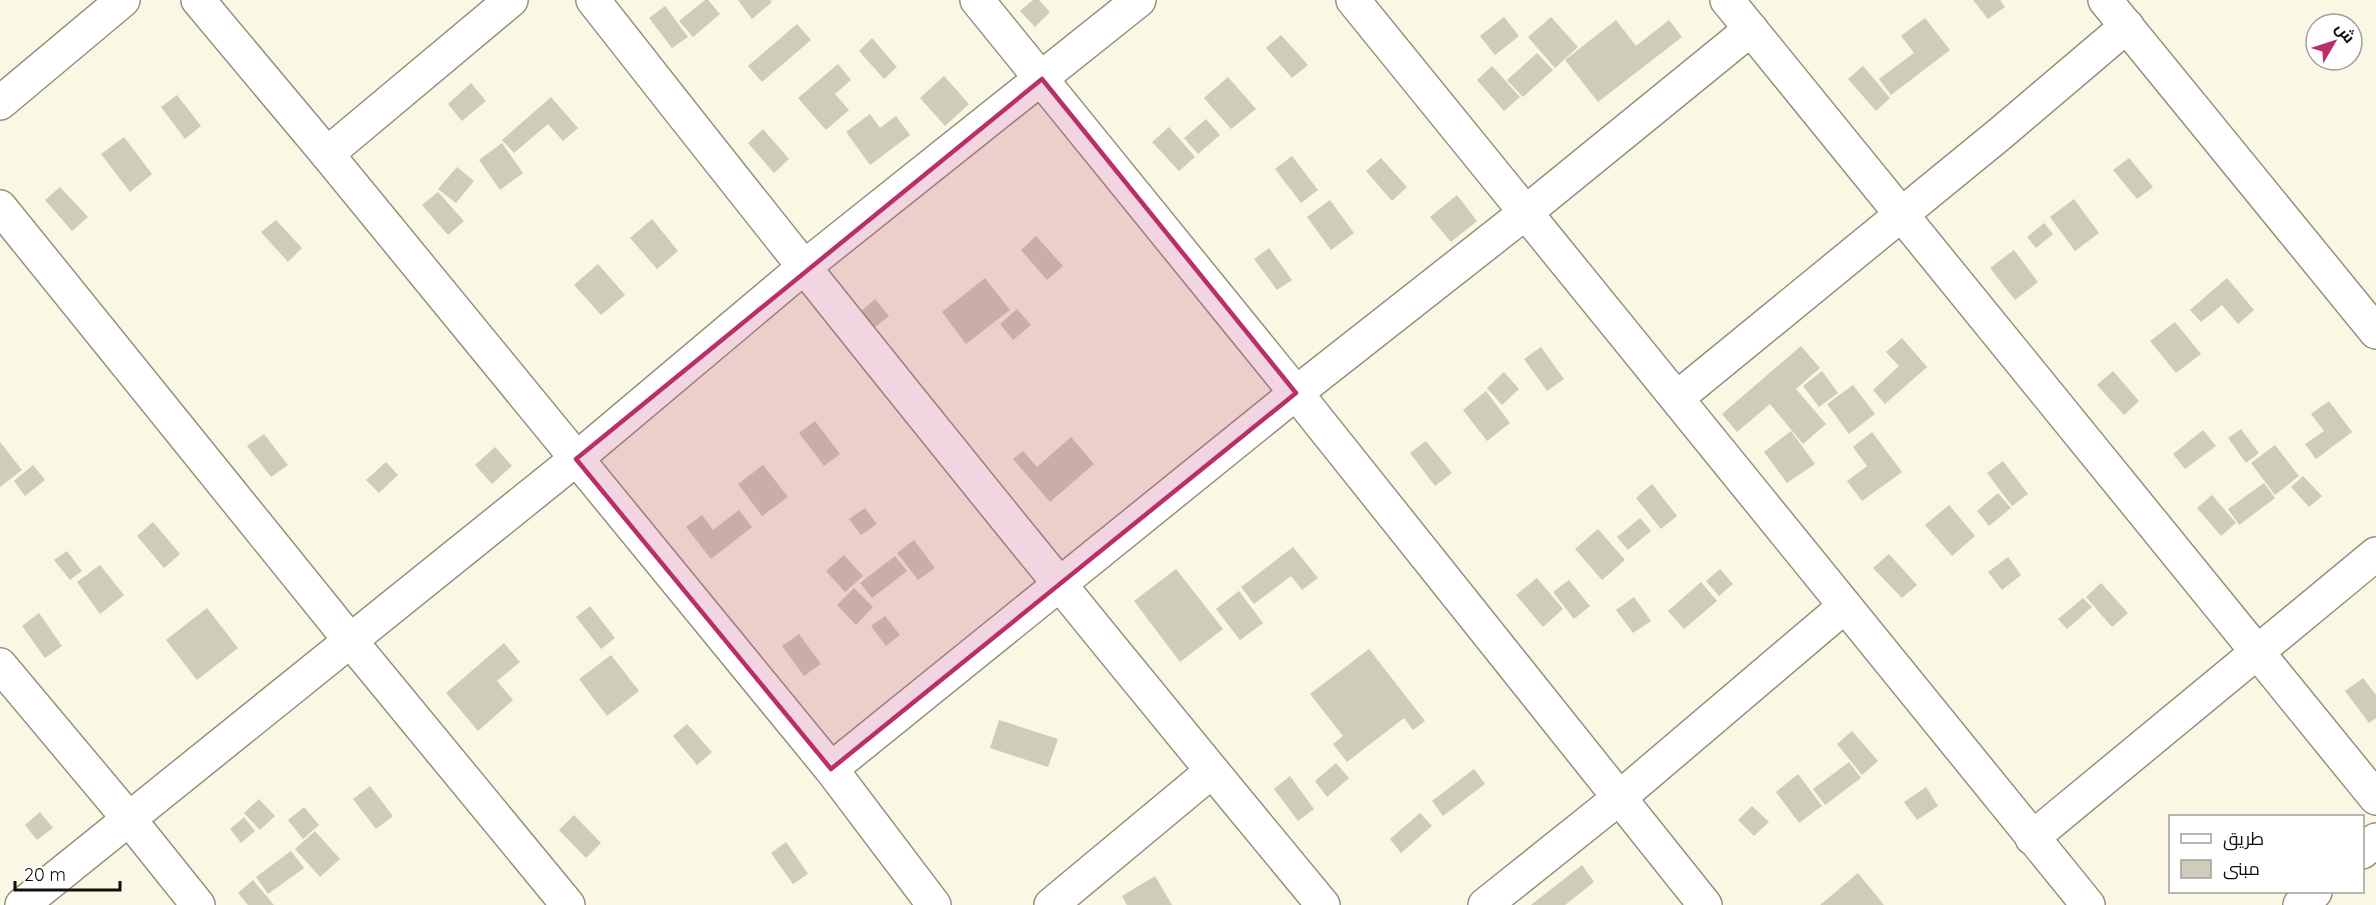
<svg xmlns="http://www.w3.org/2000/svg" width="2376" height="905" font-family="Quicksand,Cairo,sans-serif">
<style>
.building{fill:#cfccba}
.lines{fill:none;stroke-linecap:round;stroke-linejoin:round}
.street-casing{stroke:#94917f;stroke-width:36}
.street{stroke:#fff;stroke-width:33}
.marked{fill:#ba2f68;fill-opacity:0.2;stroke:#ba2f68;stroke-width:4.5;stroke-linejoin:round}
</style>
<rect width="100%" height="100%" fill="#faf7e4"/>
<!-- building -->
<g class="building">
<path d="M705,0h3l12,14 -27,23 -14,-16z"/>
<path d="M738,0h32l2,2 -20,17z"/>
<path d="M1033,0h6l11,12 -15,15 -15,-16z"/>
<path d="M1973,0h27l5,7 -17,12z"/>
<path d="M665,6l23,31 -16,11 -23,-30z"/>
<path d="M1504,17l15,19 -24,19 -15,-19z"/>
<path d="M1551,17l27,30 -23,21 -27,-31z"/>
<path d="M1925,18l25,32 -59,45 -12,-16 35,-26 -13,-17z"/>
<path d="M1616,20l20,26 33,-26 13,17 -84,65 -33,-42z"/>
<path d="M797,24l14,16 -49,42 -14,-16z"/>
<path d="M1281,35l27,30 -16,13 -26,-30z"/>
<path d="M872,38l25,29 -13,12 -25,-28z"/>
<path d="M1537,53l16,17 -30,27 -16,-17z"/>
<path d="M838,64l13,16 -16,14 14,16 -23,20 -28,-32z"/>
<path d="M1492,66l28,31 -16,14 -27,-31z"/>
<path d="M1863,66l27,32 -14,13 -28,-32z"/>
<path d="M944,76l25,28 -24,22 -25,-28z"/>
<path d="M1228,77l28,32 -25,20 -27,-31z"/>
<path d="M471,83l15,18 -24,20 -14,-17z"/>
<path d="M177,95l24,31 -16,13 -24,-32z"/>
<path d="M551,97l27,31 -15,13 -15,-17 -34,29 -12,-13z"/>
<path d="M870,114l10,14 16,-12 14,19 -40,30 -24,-33z"/>
<path d="M1206,119l14,16 -22,19 -14,-16z"/>
<path d="M1169,127l26,30 -16,14 -27,-29z"/>
<path d="M763,129l26,30 -15,14 -26,-30z"/>
<path d="M124,137l28,37 -22,18 -29,-38z"/>
<path d="M502,143l21,30 -23,17 -21,-30z"/>
<path d="M1292,156l26,34 -17,13 -26,-34z"/>
<path d="M1381,158l26,29 -15,14 -26,-30z"/>
<path d="M2129,158l24,29 -16,12 -24,-29z"/>
<path d="M457,167l17,14 -18,22 -18,-14z"/>
<path d="M60,187l28,30 -16,14 -27,-31z"/>
<path d="M438,192l26,29 -16,14 -26,-30z"/>
<path d="M1457,195l20,26 -26,21 -21,-25z"/>
<path d="M2074,199l25,34 -24,18 -25,-34z"/>
<path d="M1330,200l24,33 -23,17 -24,-33z"/>
<path d="M652,219l26,32 -21,18 -27,-31z"/>
<path d="M276,220l26,28 -14,14 -27,-30z"/>
<path d="M2044,223l9,11 -17,14 -9,-11z"/>
<path d="M1036,236l27,30 -16,14 -26,-30z"/>
<path d="M1269,248l23,32 -15,10 -23,-31z"/>
<path d="M2014,250l24,32 -23,18 -25,-32z"/>
<path d="M598,264l27,31 -24,20 -27,-30z"/>
<path d="M985,278l25,32 -44,34 -24,-32z"/>
<path d="M2227,278l27,32 -16,14 -16,-19 -21,17 -11,-12z"/>
<path d="M875,299l14,17 -15,12 -14,-16z"/>
<path d="M1017,309l14,16 -18,15 -13,-16z"/>
<path d="M2175,322l26,32 -25,19 -26,-32z"/>
<path d="M1902,338l25,29 -42,37 -12,-14 26,-24 -13,-14z"/>
<path d="M1801,346l19,22 -24,21 30,35 -23,20 -33,-40 -33,28 -15,-18z"/>
<path d="M1541,347l23,32 -17,12 -23,-32z"/>
<path d="M1822,371l16,22 -19,14 -16,-21z"/>
<path d="M2113,371l26,30 -15,14 -27,-30z"/>
<path d="M1504,372l15,17 -17,16 -15,-17z"/>
<path d="M1853,385l22,29 -26,20 -22,-30z"/>
<path d="M1486,391l24,32 -23,18 -24,-31z"/>
<path d="M2329,401l23,31 -36,27 -11,-15 19,-13 -13,-17z"/>
<path d="M815,421l25,33 -16,12 -25,-33z"/>
<path d="M2241,429l18,24 -13,10 -18,-25z"/>
<path d="M2203,430l13,16 -31,23 -12,-15z"/>
<path d="M1791,431l24,33 -28,19 -23,-31z"/>
<path d="M1872,432l30,40 -40,29 -15,-20 20,-15 -14,-19z"/>
<path d="M264,434l24,31 -17,12 -24,-31z"/>
<path d="M1071,437l23,27 -44,38 -37,-43 10,-8 14,16z"/>
<path d="M1426,441l26,32 -17,13 -25,-33z"/>
<path d="M0,442l22,28 -22,17z"/>
<path d="M2275,445l24,31 -24,19 -24,-32z"/>
<path d="M495,447l17,19 -20,18 -17,-19z"/>
<path d="M2003,461l25,33 -16,12 -25,-33z"/>
<path d="M386,462l12,13 -19,18 -13,-13z"/>
<path d="M33,465l12,15 -20,16 -11,-15z"/>
<path d="M763,465l25,32 -26,19 -24,-32z"/>
<path d="M2303,476l19,20 -13,11 -18,-20z"/>
<path d="M2264,483l11,15 -36,27 -11,-16z"/>
<path d="M1652,484l25,32 -16,13 -25,-31z"/>
<path d="M1998,493l13,15 -22,18 -12,-15z"/>
<path d="M2212,495l24,28 -15,13 -24,-28z"/>
<path d="M1949,505l26,31 -23,20 -27,-31z"/>
<path d="M865,508l12,16 -16,11 -12,-16z"/>
<path d="M739,510l13,17 -41,32 -25,-32 16,-12 11,15z"/>
<path d="M1640,518l11,13 -23,19 -11,-13z"/>
<path d="M153,522l27,32 -16,14 -27,-32z"/>
<path d="M1598,529l27,31 -23,20 -27,-31z"/>
<path d="M914,540l21,28 -17,12 -21,-27z"/>
<path d="M1293,547l25,31 -16,12 -11,-14 -37,28 -13,-17z"/>
<path d="M67,551l15,20 -12,9 -16,-20z"/>
<path d="M1889,554l28,31 -15,13 -29,-30z"/>
<path d="M844,555l19,21 -18,16 -19,-21z"/>
<path d="M895,556l12,15 -35,27 -12,-15z"/>
<path d="M2008,557l13,18 -19,15 -14,-18z"/>
<path d="M100,565l24,30 -24,19 -23,-32z"/>
<path d="M1176,569l47,60 -43,33 -46,-61z"/>
<path d="M1720,569l13,15 -14,12 -13,-15z"/>
<path d="M1537,578l26,31 -20,18 -27,-32z"/>
<path d="M1569,580l21,26 -16,13 -21,-27z"/>
<path d="M1701,582l16,19 -33,28 -16,-18z"/>
<path d="M2101,583l27,30 -16,14 -26,-30z"/>
<path d="M854,588l19,19 -17,18 -19,-20z"/>
<path d="M1239,591l24,32 -23,17 -24,-31z"/>
<path d="M1634,597l17,24 -18,12 -17,-23z"/>
<path d="M2083,598l9,9 -25,22 -9,-10z"/>
<path d="M590,606l25,32 -14,11 -25,-32z"/>
<path d="M207,608l31,40 -41,32 -31,-40z"/>
<path d="M39,613l23,33 -17,12 -23,-32z"/>
<path d="M885,616l15,19 -14,11 -15,-20z"/>
<path d="M799,634l22,30 -17,12 -22,-30z"/>
<path d="M504,643l16,19 -23,19 16,19 -35,31 -32,-38z"/>
<path d="M1369,649l56,72 -12,9 -9,-12 -57,44 -14,-18 10,-8 -33,-42z"/>
<path d="M611,655l28,36 -32,25 -28,-37z"/>
<path d="M2363,678l13,17v23l-7,5 -24,-32z"/>
<path d="M999,720l59,19 -10,28 -58,-19z"/>
<path d="M687,724l25,28 -15,13 -24,-29z"/>
<path d="M1852,731l26,30 -16,14 -25,-31z"/>
<path d="M1849,762l12,16 -36,27 -12,-16z"/>
<path d="M1336,763l13,15 -22,19 -12,-16z"/>
<path d="M1474,769l11,15 -42,32 -11,-15z"/>
<path d="M1798,774l24,32 -23,17 -23,-31z"/>
<path d="M1290,776l24,33 -16,12 -24,-32z"/>
<path d="M370,786l23,30 -17,13 -23,-30z"/>
<path d="M1926,787l12,19 -21,14 -13,-18z"/>
<path d="M259,799l16,17 -15,14 -16,-17z"/>
<path d="M1752,806l17,16 -15,14 -16,-16z"/>
<path d="M304,807l15,18 -16,14 -15,-19z"/>
<path d="M40,812l13,16 -16,12 -12,-15z"/>
<path d="M1420,813l12,13 -31,27 -11,-14z"/>
<path d="M574,815l27,28 -15,15 -27,-28z"/>
<path d="M244,817l11,14 -14,12 -11,-14z"/>
<path d="M315,831l25,28 -20,18 -25,-28z"/>
<path d="M786,842l22,32 -15,10 -22,-31z"/>
<path d="M291,851l13,17 -36,26 -12,-17z"/>
<path d="M1582,865l12,17 -29,23h-34z"/>
<path d="M1858,873l26,32h-64z"/>
<path d="M1155,876l17,29h-45l-5,-9z"/>
<path d="M253,880l21,25h-26l-10,-12z"/>
</g>
<g class="lines">
<!-- street casing -->
<g class="street-casing">
<g id="street">
<path d="M198,0l129,154 504,615 103,136"/>
<path d="M593,0c239,305 483,607 730,905"/>
<path d="M977,0l319,393 409,512"/>
<path d="M1353,0l735,905"/>
<path d="M1727,0l649,798"/>
<path d="M2105,0l271,332"/>
<path d="M0,103l123,-103"/>
<path d="M327,154l184,-154"/>
<path d="M0,207l349,432 219,266"/>
<path d="M1677,398l324,-265 126,-107"/>
<path d="M0,665l129,154 69,86"/>
<path d="M831,769l465,-376 229,-180 226,-184"/>
<path d="M2032,838l344,-284"/>
<path d="M2362,852l14,-12"/>
<path d="M22,905l554,-446 227,-191 336,-268"/>
<path d="M1051,905l161,-134"/>
<path d="M1485,905l134,-107 226,-192"/>
<path d="M2300,905l15,-13"/>
</g>
</g>
<!-- street -->
<use href="#street" class="street"/>
</g>
<!-- marked area -->
<path class="marked" d="M1042,79l254,314 -465,376 -255,-310z"/>
<!-- legend -->
<rect x="2169" y="815" width="195" height="78" fill="#ffffff" stroke="#9f9f9d" stroke-width="1.5"/>
<rect x="2181" y="834" width="30" height="9" fill="#ffffff" stroke="#9f9f9d" stroke-width="1.5"/>
<text x="2223" y="845" font-size="18" fill="#100f09">طريق</text>
<rect x="2181" y="860" width="30" height="18" fill="#cfccba" stroke="#9f9f9d" stroke-width="1.5"/>
<text x="2223" y="875" font-size="18" fill="#100f09">مبنى</text>
<!-- north arrow -->
<g transform="translate(2334 42) rotate(51)"><circle r="28" fill="#ffffff" stroke="#9f9f9d" stroke-width="1.5"/>
<path d="M0-4.5L10 22L0 15L-10 22Z" fill="#ba2f68"/>
<text y="-9" font-size="16" font-weight="bold" text-anchor="middle" fill="#100f09">ش</text>
</g>
<!-- scale -->
<path d="M15 881v9h105v-9" fill="none" stroke="#100f09" stroke-width="3"/>
<text x="24" y="881" font-size="18" fill="#100f09" stroke="#ffffff" stroke-width="4.5" paint-order="stroke">20 m</text>
</svg>
